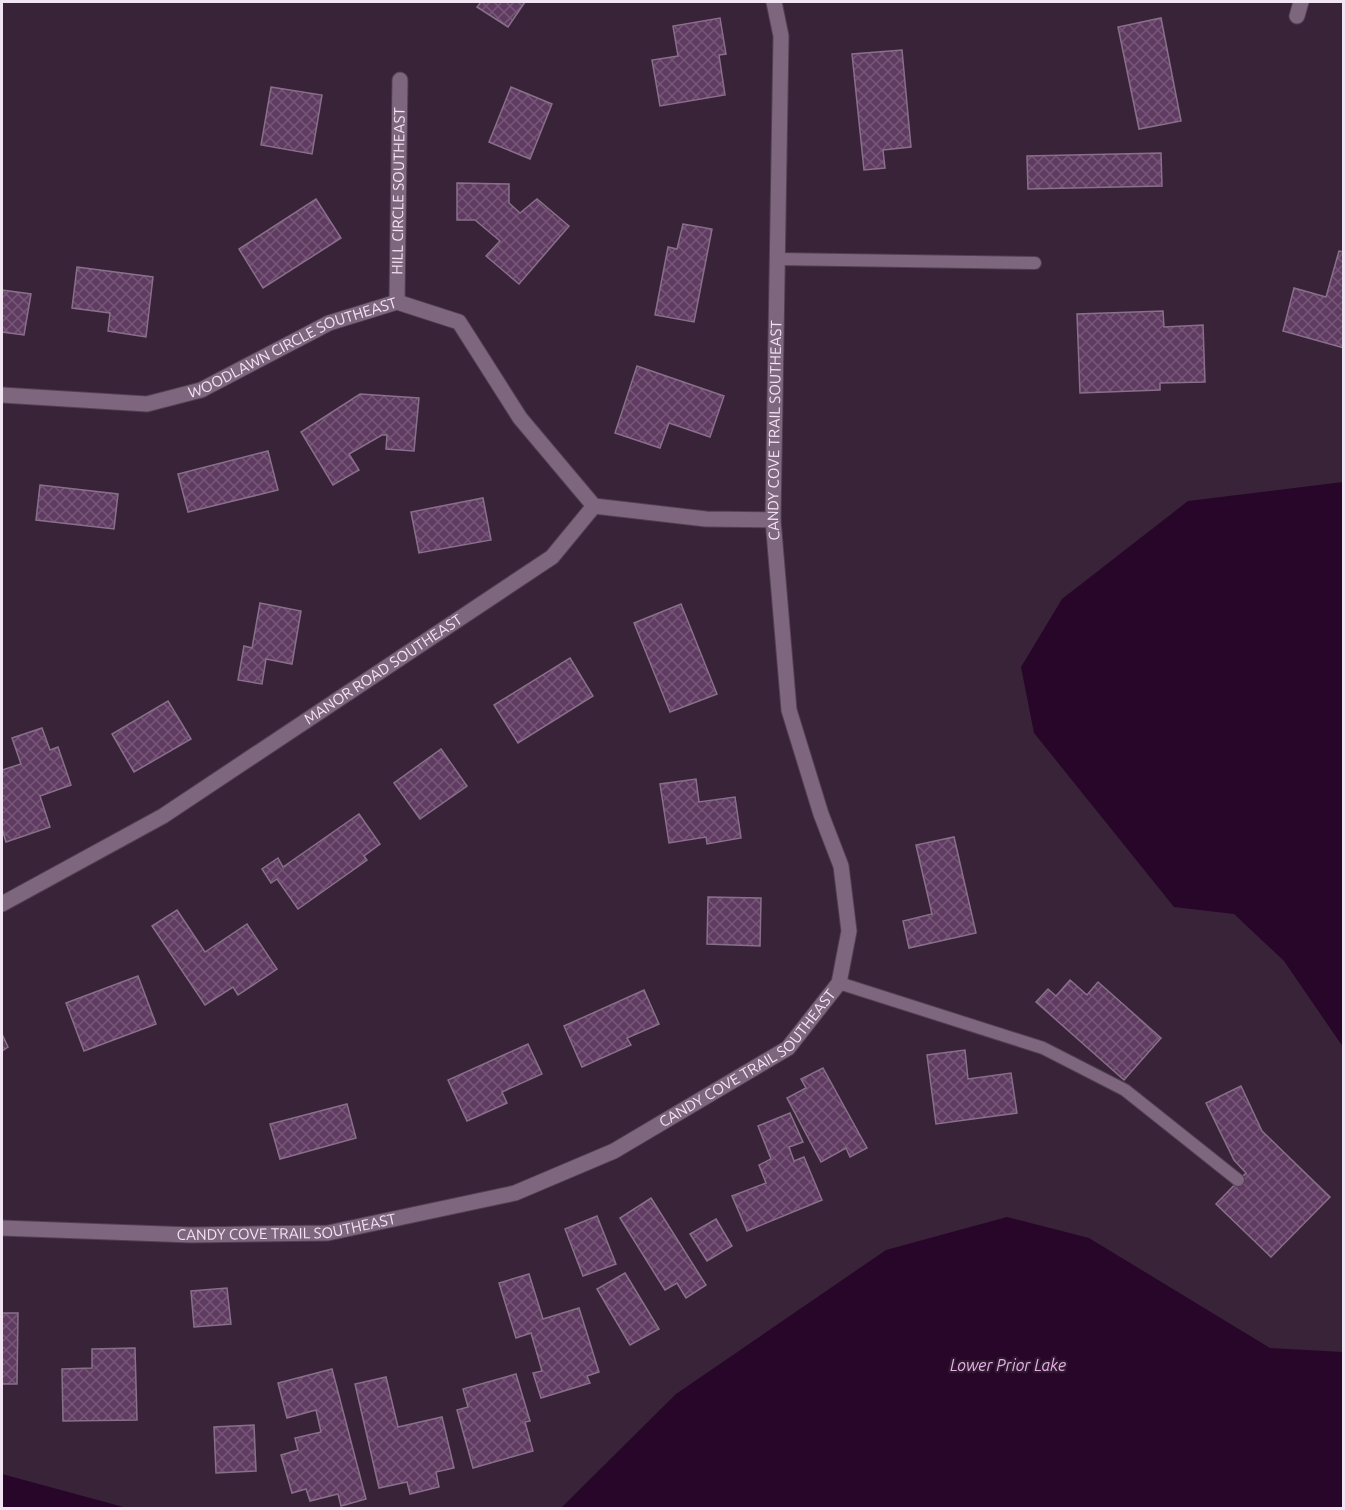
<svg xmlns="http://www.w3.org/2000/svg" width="1345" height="1510" font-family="Ubuntu,sans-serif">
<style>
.water{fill:#280629}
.building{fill:url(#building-cross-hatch);stroke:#89708a;stroke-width:1.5}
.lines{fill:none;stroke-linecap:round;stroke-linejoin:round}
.lane-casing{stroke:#524052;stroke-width:14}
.street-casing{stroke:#524052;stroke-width:17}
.lane{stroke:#7f667f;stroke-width:12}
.street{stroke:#7f667f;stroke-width:15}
.labels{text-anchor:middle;stroke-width:4.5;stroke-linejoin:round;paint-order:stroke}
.street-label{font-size:15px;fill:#f2e4f2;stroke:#2f1a2f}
.water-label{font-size:16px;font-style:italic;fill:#eaaeeb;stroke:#2f1a2f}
</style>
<defs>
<pattern id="building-cross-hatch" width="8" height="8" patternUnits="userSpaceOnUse" patternTransform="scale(1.5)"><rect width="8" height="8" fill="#603b61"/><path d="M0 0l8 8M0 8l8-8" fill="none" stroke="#775778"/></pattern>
</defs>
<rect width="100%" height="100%" fill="#392339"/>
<!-- water -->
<g class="water">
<path d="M1343,482h1l-1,565 -59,-86 -50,-47 -60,-7 -140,-174 -13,-66 41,-68 126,-98z"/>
<path d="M1007,1217l82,21 181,110 73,4v156h-782l115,-114 210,-144z"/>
<path d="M2,1474l125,34h-125z"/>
</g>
<!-- building -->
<g class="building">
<path d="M481,2h44l-17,25 -31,-20z"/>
<path d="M720,18l6,36 -7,1 6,40 -65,11 -8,-46 26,-4 -5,-30z"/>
<path d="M1161,18l20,103 -42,8 -21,-102z"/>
<path d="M902,50l9,97 -28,3 2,18 -21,2 -12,-116z"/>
<path d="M271,87l51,8 -10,59 -51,-9z"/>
<path d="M511,87l41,17 -22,55 -41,-17z"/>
<path d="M1161,153l1,33 -134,3 -1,-33z"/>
<path d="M457,183l52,1v19l11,10 17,-14 32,27 -50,58 -33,-28 14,-15 -25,-21h-18z"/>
<path d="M316,199l25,39 -78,50 -24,-39z"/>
<path d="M683,224l29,5 -18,93 -39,-7 13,-68 9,2z"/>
<path d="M1339,251l5,1v96l-61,-17 11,-43 32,9z"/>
<path d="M77,267l76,10 -7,60 -38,-6 2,-18 -38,-5z"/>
<path d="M2,290l29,4 -7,41 -22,-3z"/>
<path d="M1163,311l1,16 39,-2 2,57 -45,1v7l-80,3 -3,-79z"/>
<path d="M637,366l87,30 -14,41 -41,-14 -9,25 -45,-15z"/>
<path d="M360,394l59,4 -5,53 -28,-2 1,-14h-5l-33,19 10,16 -26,15 -32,-53z"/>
<path d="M268,451l10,39 -90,22 -10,-38z"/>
<path d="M40,485l78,9 -4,35 -78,-9z"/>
<path d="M483,498l8,42 -72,13 -8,-41z"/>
<path d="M260,603l41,8 -9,53 -26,-5 -4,25 -24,-4 6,-34 8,2z"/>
<path d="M681,604l36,90 -47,18 -36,-89z"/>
<path d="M570,658l23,38 -75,47 -24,-38z"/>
<path d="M168,701l23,38 -57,33 -22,-38z"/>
<path d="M42,728l8,22 8,-3 13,38 -31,11 10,31 -44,15 -4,-13v-59l19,-6 -9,-26z"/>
<path d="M441,749l26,37 -47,33 -26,-36z"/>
<path d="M696,779l3,23 36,-5 6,41 -34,6 -1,-7 -37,6 -9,-59z"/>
<path d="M359,814l21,30 -16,12 3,4 -69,49 -21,-30 -6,4 -9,-14 16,-11 5,9z"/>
<path d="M954,837l22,96 -67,15 -6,-27 29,-7 -16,-69z"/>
<path d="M708,897l53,1 -1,48 -53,-2z"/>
<path d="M177,910l28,42 42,-28 30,45 -39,26 -5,-8 -28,18 -53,-79z"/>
<path d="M138,976l18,48 -72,27 -18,-48z"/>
<path d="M1070,980l17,15 11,-13 63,56 -37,42 -88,-78 12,-13 8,7z"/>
<path d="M644,990l15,34 -32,14 4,7 -49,22 -18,-41z"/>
<path d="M2,1034l6,13 -6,4z"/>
<path d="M528,1044l14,30 -40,18 5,11 -40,18 -19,-41z"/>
<path d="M965,1050l3,29 43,-6 6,40 -81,11 -9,-69z"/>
<path d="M823,1068l44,80 -17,9 -4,-9 -25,14 -34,-64 19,-10 -5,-9z"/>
<path d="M1241,1086l21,45 68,66 -59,60 -55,-53 30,-31 -12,-13 -28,-57z"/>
<path d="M347,1104l9,34 -76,21 -10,-35z"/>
<path d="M790,1113l13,29 -14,5 5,14 10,-4 18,43 -75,31 -15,-35 34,-13 -7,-18 12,-6 -13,-33z"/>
<path d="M651,1198l55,87 -20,13 -9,-15 -12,7 -45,-72z"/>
<path d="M597,1216l19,48 -33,12 -18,-47z"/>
<path d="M716,1219l16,27 -25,15 -17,-27z"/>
<path d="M625,1273l34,56 -29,16 -33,-56z"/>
<path d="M529,1274l14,45 36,-11 20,64 -12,4 3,7 -49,15 -8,-25 9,-2 -11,-38 -15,5 -17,-55z"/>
<path d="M227,1288l4,36 -37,3 -3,-36z"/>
<path d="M2,1313h16l-1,71h-15z"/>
<path d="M135,1348l2,72 -74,1 -1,-52 30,-1v-19z"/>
<path d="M332,1369l34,130 -25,7 -3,-12 -28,7 -4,-12 -14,4 -11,-38 17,-5 -3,-12 26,-6 -5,-22 -29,8 -9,-35z"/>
<path d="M516,1374l14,47 -5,1 8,29 -60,17 -16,-58 11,-3 -5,-18z"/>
<path d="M386,1377l12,50 44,-10 12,51 -18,4 3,15 -29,7 -3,-12 -28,6 -24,-104z"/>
<path d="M254,1425l2,46 -40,2 -2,-46z"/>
</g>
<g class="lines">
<!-- lane casing -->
<g class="lane-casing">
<g id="lane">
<path d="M778,259l257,4"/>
<path d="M839,983l204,65 82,42 113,90"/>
</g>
</g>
<!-- street casing -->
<g class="street-casing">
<g id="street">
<path d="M1297,16l4,-14"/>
<path id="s1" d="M397,302l3,-222"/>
<path id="s2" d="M2,395l145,9 54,-14 128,-67 68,-21 62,20 61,96 74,88"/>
<path id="s3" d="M2,904l161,-88 389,-259 42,-51 112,13 67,1"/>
<path id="s4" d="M2,1228l189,7 137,-2 187,-40 99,-42 174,-103 51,-65 10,-52 -8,-65 -20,-52 -32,-104 -16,-190 8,-484 -7,-34"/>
</g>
</g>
<!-- lane -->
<use href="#lane" class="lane"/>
<!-- street -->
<use href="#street" class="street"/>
</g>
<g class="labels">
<!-- street labels -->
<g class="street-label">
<text dy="5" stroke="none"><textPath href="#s1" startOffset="111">HILL CIRCLE SOUTHEAST</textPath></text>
<text dy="5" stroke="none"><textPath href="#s2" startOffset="302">WOODLAWN CIRCLE SOUTHEAST</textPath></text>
<text dy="5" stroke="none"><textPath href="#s4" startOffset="1473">CANDY COVE TRAIL SOUTHEAST</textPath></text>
<text dy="5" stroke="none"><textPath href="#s3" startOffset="448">MANOR ROAD SOUTHEAST</textPath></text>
<text dy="5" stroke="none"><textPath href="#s4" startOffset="789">CANDY COVE TRAIL SOUTHEAST</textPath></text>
<text dy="5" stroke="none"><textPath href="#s4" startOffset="285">CANDY COVE TRAIL SOUTHEAST</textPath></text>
</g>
<!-- water labels -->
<g class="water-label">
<text x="1008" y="1371">Lower Prior Lake</text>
</g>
</g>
<!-- border -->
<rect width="1345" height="1510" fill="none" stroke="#f2e4f2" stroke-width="6"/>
</svg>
